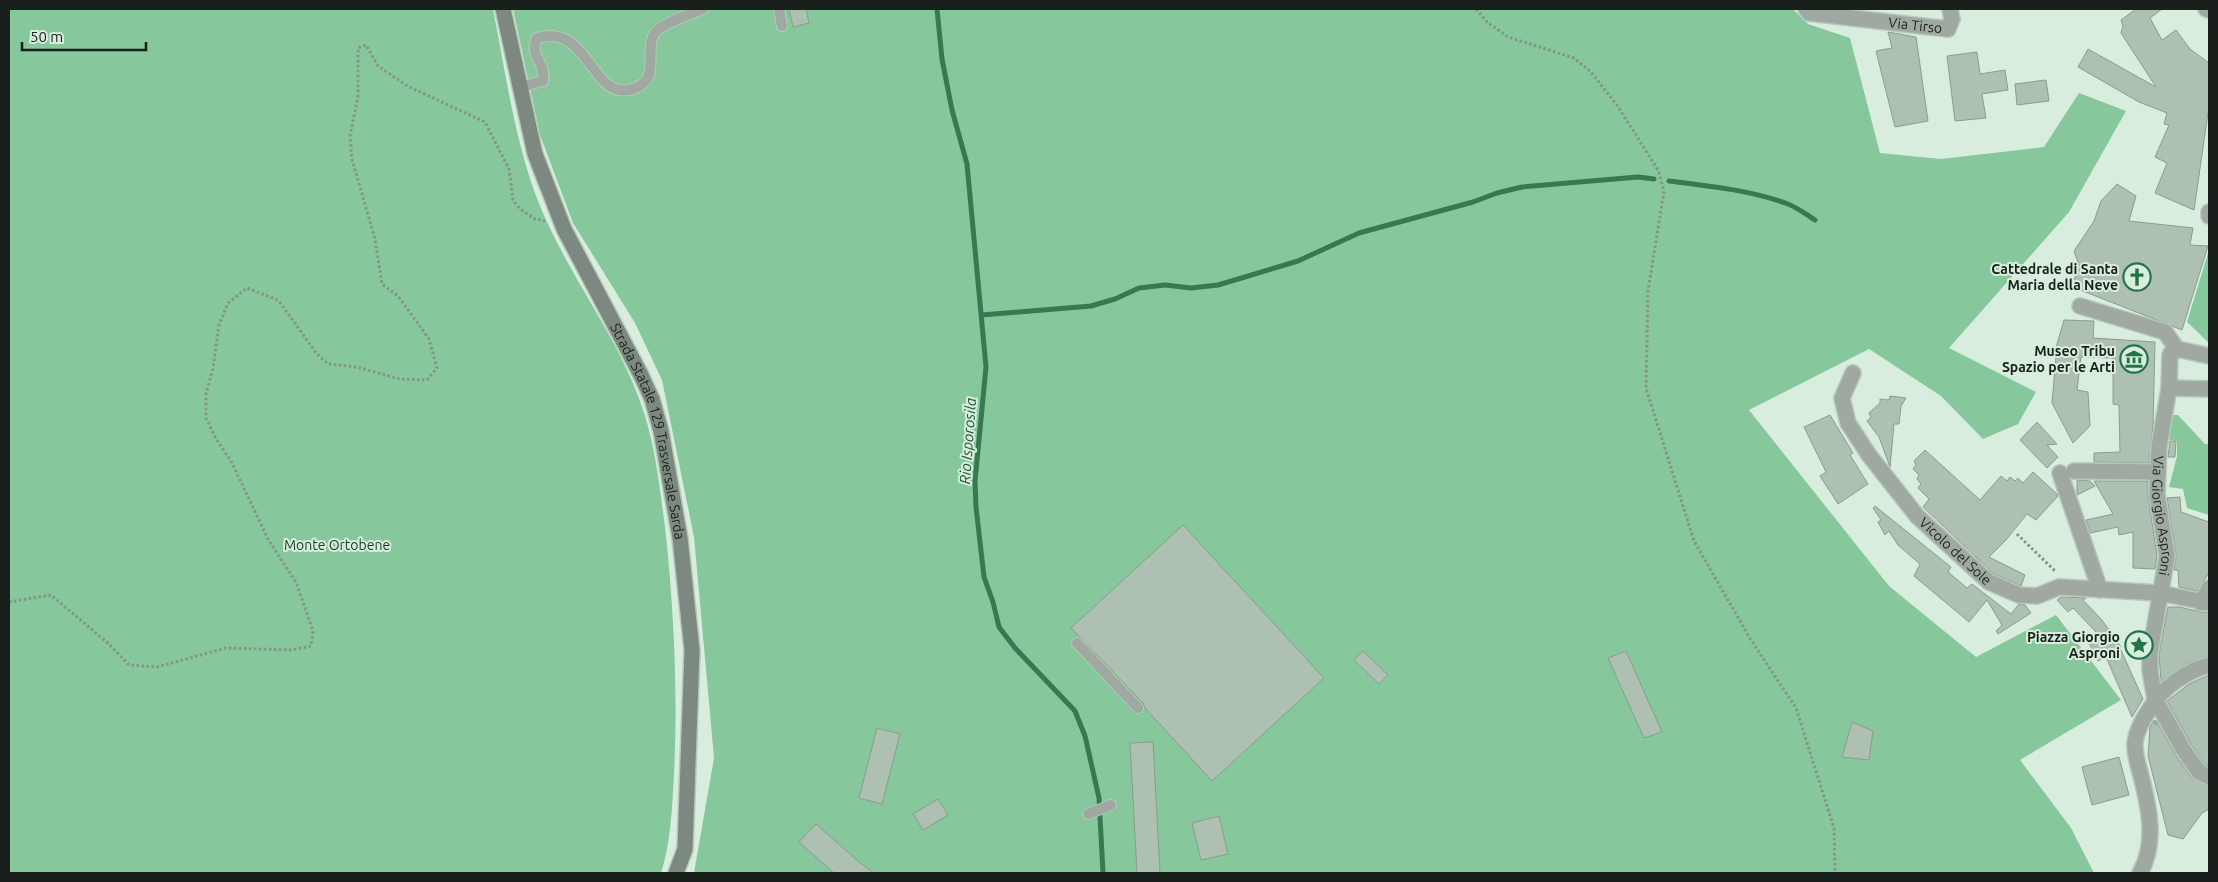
<svg xmlns="http://www.w3.org/2000/svg" width="2218" height="882" font-family="Ubuntu,sans-serif">
<style>
.green{fill:#86c89c}
.lines{fill:none;stroke-linecap:round;stroke-linejoin:round}
.stream{stroke:#377951;stroke-width:5}
.building{fill:#adc0b2;stroke:#8a9c8f}
.service-casing{stroke:#b6c8bb;stroke-width:12}
.minor-casing{stroke:#b6c8bb;stroke-width:18}
.tertiary-casing{stroke:#b6c8bb;stroke-width:18}
.secondary-casing{stroke:#b6c8bb;stroke-width:18}
.path{stroke:#859389;stroke-width:3;stroke-dasharray:2.5 2.5;stroke-linecap:butt}
.service{stroke:#9fa8a1;stroke-width:10}
.minor{stroke:#9fa8a1;stroke-width:15}
.tertiary{stroke:#9fa8a1;stroke-width:15}
.secondary{stroke:#7d8980;stroke-width:15}
.labels{text-anchor:middle;stroke-width:4;stroke-linejoin:round;paint-order:stroke}
.street-label{font-size:14px;fill:#19201b;stroke:#d9edde}
.poi-label{font-size:14px;font-weight:bold;fill:#19201b;stroke:#d9edde;text-anchor:end}
.park-label{font-size:14px;fill:#143b23;stroke:#d9edde}
.water-label{font-size:15px;font-style:italic;fill:#155833;stroke:#d9edde}
</style>
<rect width="100%" height="100%" fill="#d9edde"/>
<!-- green -->
<g class="green">
<path d="M9,9h484c13,65 22,135 47,197 30,73 82,135 105,210 11,36 15,74 20,111 9,82 13,165 9,248 -2,33 -3,67 -13,98h-652z"/>
<path d="M513,9h1280l15,15 42,14 30,115 61,6 103,-12 35,-54 47,18 -57,101 -120,136 87,44 -18,32 -35,15 -42,-43 -72,-47 -120,61 140,176 87,71 80,-42 65,85 -101,60 51,68 23,45h-1400l20,-115 -20,-221 -32,-157 -27,-57 -62,-100 -33,-88z"/>
<path d="M2209,250v93l-22,-21z"/>
<path d="M2171,415h7l27,29h4v71l-22,-7 -4,-19 -14,-2 8,-31v-15l-11,-2z"/>
</g>
<g class="lines">
<!-- stream -->
<g class="stream">
<path d="M937,9l5,50 10,51 15,54 19,203 -11,114 1,26 8,70 9,25 6,25 16,21 60,63 10,25 14,62 4,75"/>
<path d="M1669,181c40,5 81,9 119,23 10,4 19,11 27,16"/>
<path d="M982,315l109,-9 24,-7 24,-11 26,-3 26,3 27,-3 80,-24 61,-28 114,-31 24,-9 25,-6 116,-10 16,2"/>
</g>
</g>
<!-- building -->
<g class="building">
<path d="M789,9h17l3,14 -16,4z"/>
<path d="M2136,9h26l-12,9 12,22 14,-10 14,19 19,14v43l-15,104 -39,-17 12,-30 -12,-6 14,-32 -5,-1 3,-11 -28,-11 -61,-35 10,-18 68,38 -35,-54 2,-7 -2,-6z"/>
<path d="M1888,32l28,5 12,84 -33,6 -19,-76 16,-3z"/>
<path d="M1977,52l3,22 25,-4 3,20 -26,4 4,24 -31,3 -8,-65z"/>
<path d="M2046,80l3,21 -32,4 -2,-21z"/>
<path d="M2117,184l19,12 -7,25 64,7 -3,17 18,1 -26,84 -112,-44 10,-18 -6,-17 20,-30 7,-20z"/>
<path d="M2064,320l30,1 -1,17 62,4 -2,84 -4,37 -55,-1v-9l26,-1 -1,-47 -6,-1v-46l-32,-1 -4,33 11,2 2,34 -17,17 -21,-40 5,-59z"/>
<path d="M1890,396l16,2 -5,8 -2,18h-5l-4,43 -11,-30 -12,-16 4,-4 -2,-4 11,-10v-4l9,1z"/>
<path d="M1830,415l23,38 -3,2 18,29 -30,20 -18,-28 6,-4 -22,-45z"/>
<path d="M2037,422l20,22 -10,1 11,12 -11,11 -27,-28z"/>
<path d="M2170,441h6l-1,16h-7z"/>
<path d="M1925,450l55,50 21,-24 6,5 3,-4 5,4 3,-3 5,5 10,-11 24,22 1,2 -22,24 -9,-6 -21,26 -17,17 36,18 -4,11 -27,-12 -71,-67 6,-8 -11,-11 3,-4 -4,-5 2,-4 -6,-6 3,-4 -2,-4z"/>
<path d="M2077,480l13,1 5,5 -18,9z"/>
<path d="M2094,481h54v14l9,61 -2,13 -22,-1v-36l-14,3 -1,-8 -28,6 -4,-13 27,-6z"/>
<path d="M2180,497l1,15 28,10v51l-12,18 -18,-4 -1,-17h-4l2,-15 -9,-57z"/>
<path d="M1875,506l76,61 -3,5 19,16 5,-4 39,30 8,-10 6,1 6,8 -33,21 -2,-3 6,-6 -15,-25 -18,22 -55,-46 6,-12 -22,-19 -9,-14 -4,4 -7,-13 3,-2 -8,-12z"/>
<path d="M1183,525l141,153 -112,103 -67,-73 -2,-5 -72,-75z"/>
<path d="M2061,597l25,1 -3,2 19,20 19,27 -1,1 23,51 -11,18 -26,-60 -8,4 -11,-22 11,-5 -25,-26 -5,4 -11,-12z"/>
<path d="M2168,607h11l22,5h8v44l-21,7 -27,18 -2,-27z"/>
<path d="M1363,651l25,24 -9,9 -25,-24z"/>
<path d="M1626,651l36,81 -18,6 -36,-80z"/>
<path d="M2209,675v92l-4,-2 -14,-21 -24,-43 22,-17z"/>
<path d="M2154,720l2,5v-5l19,34 16,23 18,9v23l-7,4 -19,26 -15,-4 -20,-79 2,-29z"/>
<path d="M1852,722l21,9 -4,29 -27,-3z"/>
<path d="M877,728l23,6 -18,70 -23,-6z"/>
<path d="M1153,742l7,131h-23l-7,-130z"/>
<path d="M2119,757l10,38 -37,10 -10,-38z"/>
<path d="M938,799l10,16 -25,15 -10,-16z"/>
<path d="M1219,816l9,38 -27,6 -9,-37z"/>
<path d="M816,824l43,38 15,11h-40l-35,-31z"/>
</g>
<g class="lines">
<!-- service casing -->
<g class="service-casing">
<g id="service">
<path d="M779,9l3,17"/>
<path d="M520,87l23,-6c3,-20 -15,-25 -6,-43 53,-16 54,65 96,51 28,-10 12,-33 20,-53 5,-12 38,-22 50,-27"/>
<path d="M1077,643l61,65"/>
<path d="M1088,814l23,-9"/>
</g>
</g>
<!-- minor casing -->
<g class="minor-casing">
<g id="minor">
<path id="s1" d="M1806,9l3,4 139,16 4,-10 -2,-10"/>
<path d="M2206,9l3,1"/>
<path d="M2209,212v4"/>
<path d="M2080,306l85,26 12,17"/>
<path d="M2209,356l-27,-6h-9l-3,5 -1,33 40,1"/>
<path id="s2" d="M1853,373l-11,25 6,25 21,32 48,61 72,66 30,13 18,1 22,-9 101,6 49,10"/>
<path id="s3" d="M2169,388l-10,59 -2,47 10,62 -17,97v18l5,28 28,50 16,23 10,5"/>
<path d="M2074,471l84,1"/>
<path d="M2060,473l40,117"/>
<path d="M2201,603l8,-15"/>
</g>
</g>
<!-- tertiary casing -->
<g class="tertiary-casing">
<path id="tertiary" d="M2140,873c17,-30 9,-66 1,-97 -3,-11 -7,-24 -6,-34 2,-14 9,-24 16,-35 12,-20 36,-36 58,-42"/>
</g>
<!-- secondary casing -->
<g class="secondary-casing">
<g id="secondary">
<path id="s4" d="M503,9l32,145 29,75 77,146 11,24 9,32 19,107 12,112 -7,199 -9,24"/>
</g>
</g>
<!-- path -->
<g class="path">
<path d="M1476,9l11,13 21,15 66,21 16,13 27,34 41,65 6,21 -16,100 -2,97 48,153 57,99 45,68 38,120 1,45"/>
<path d="M2017,534l39,38"/>
<path d="M9,602l42,-7 58,49 20,21 28,2 69,-19 66,2 19,-4 2,-15 -17,-49 -27,-41 -38,-80 -15,-22 -10,-21v-24l7,-26 6,-43 9,-22 19,-15 31,12 39,54 11,10 29,3 43,12 27,1 10,-12 -8,-29 -31,-43 -16,-12 -7,-45 -23,-80 -2,-23 8,-40v-48l8,-3 12,21 31,21 76,35 24,47 4,31 7,9 15,10 10,2"/>
</g>
<!-- service -->
<use href="#service" class="service"/>
<!-- minor -->
<use href="#minor" class="minor"/>
<!-- tertiary -->
<use href="#tertiary" class="tertiary"/>
<!-- secondary -->
<use href="#secondary" class="secondary"/>
</g>
<!-- icons -->
<defs>
<g id="church-ring" transform="scale(1.4375)"><circle r="9.5" fill="#d9edde" stroke="#227446" stroke-width="1.5"/><path d="M-1.2-6h2.4v3.5h3.3v2.4h-3.3V6h-2.4V-.1h-3.3v-2.4h3.3Z" fill="#227446"/></g>
<g id="museum-ring" transform="scale(1.4375)"><circle r="9.5" fill="#d9edde" stroke="#227446" stroke-width="1.5"/><path d="M0-6L6-3V-2H-6V-3ZM-5-1h2V3h-2ZM-1-1h2V3h-2ZM3-1h2V3H3ZM-6 4H6V6H-6Z" fill="#227446"/></g>
<g id="sight-ring" transform="scale(1.4375)"><circle r="9.5" fill="#d9edde" stroke="#227446" stroke-width="1.5"/><path d="M0-6L1.8-2.2L6-1.7L2.9 1.2L3.7 5.4L0 3.3L-3.7 5.4L-2.9 1.2L-6-1.7L-1.8-2.2Z" fill="#227446"/></g>
</defs>
<g fill-rule="evenodd">
<use href="#church-ring" x="2137" y="277"/>
<use href="#museum-ring" x="2134" y="359"/>
<use href="#sight-ring" x="2139" y="645"/>
</g>
<g class="labels">
<!-- street labels -->
<g class="street-label">
<text dy="5" stroke="none"><textPath href="#s1" startOffset="112">Via Tirso</textPath></text>
<text dy="5" stroke="none"><textPath href="#s4" startOffset="450">Strada Statale 129 Trasversale Sarda</textPath></text>
<text dy="5" stroke="none"><textPath href="#s3" startOffset="129">Via Giorgio Asproni</textPath></text>
<text dy="5" stroke="none"><textPath href="#s2" startOffset="221">Vicolo del Sole</textPath></text>
</g>
<!-- poi labels -->
<g class="poi-label">
<text x="2118" y="274">Cattedrale di Santa<tspan x="2118" dy="16">Maria della Neve</tspan></text>
<text x="2115" y="356">Museo Tribu<tspan x="2115" dy="16">Spazio per le Arti</tspan></text>
<text x="2120" y="642">Piazza Giorgio<tspan x="2120" dy="16">Asproni</tspan></text>
</g>
<!-- park labels -->
<g class="park-label">
<text x="337" y="550">Monte Ortobene</text>
</g>
<!-- water labels -->
<g class="water-label">
<text transform="translate(968 441) rotate(-86)" y="5">Rio Isporosila</text>
</g>
</g>
<!-- border -->
<rect width="2218" height="882" fill="none" stroke="#19201b" stroke-width="20"/>
<!-- scale -->
<path d="M22 42v8h124v-8" fill="none" stroke="#19201b" stroke-width="2.5"/>
<text x="30" y="42" font-size="15" fill="#19201b" stroke="#d9edde" stroke-width="4" paint-order="stroke">50 m</text>
</svg>
